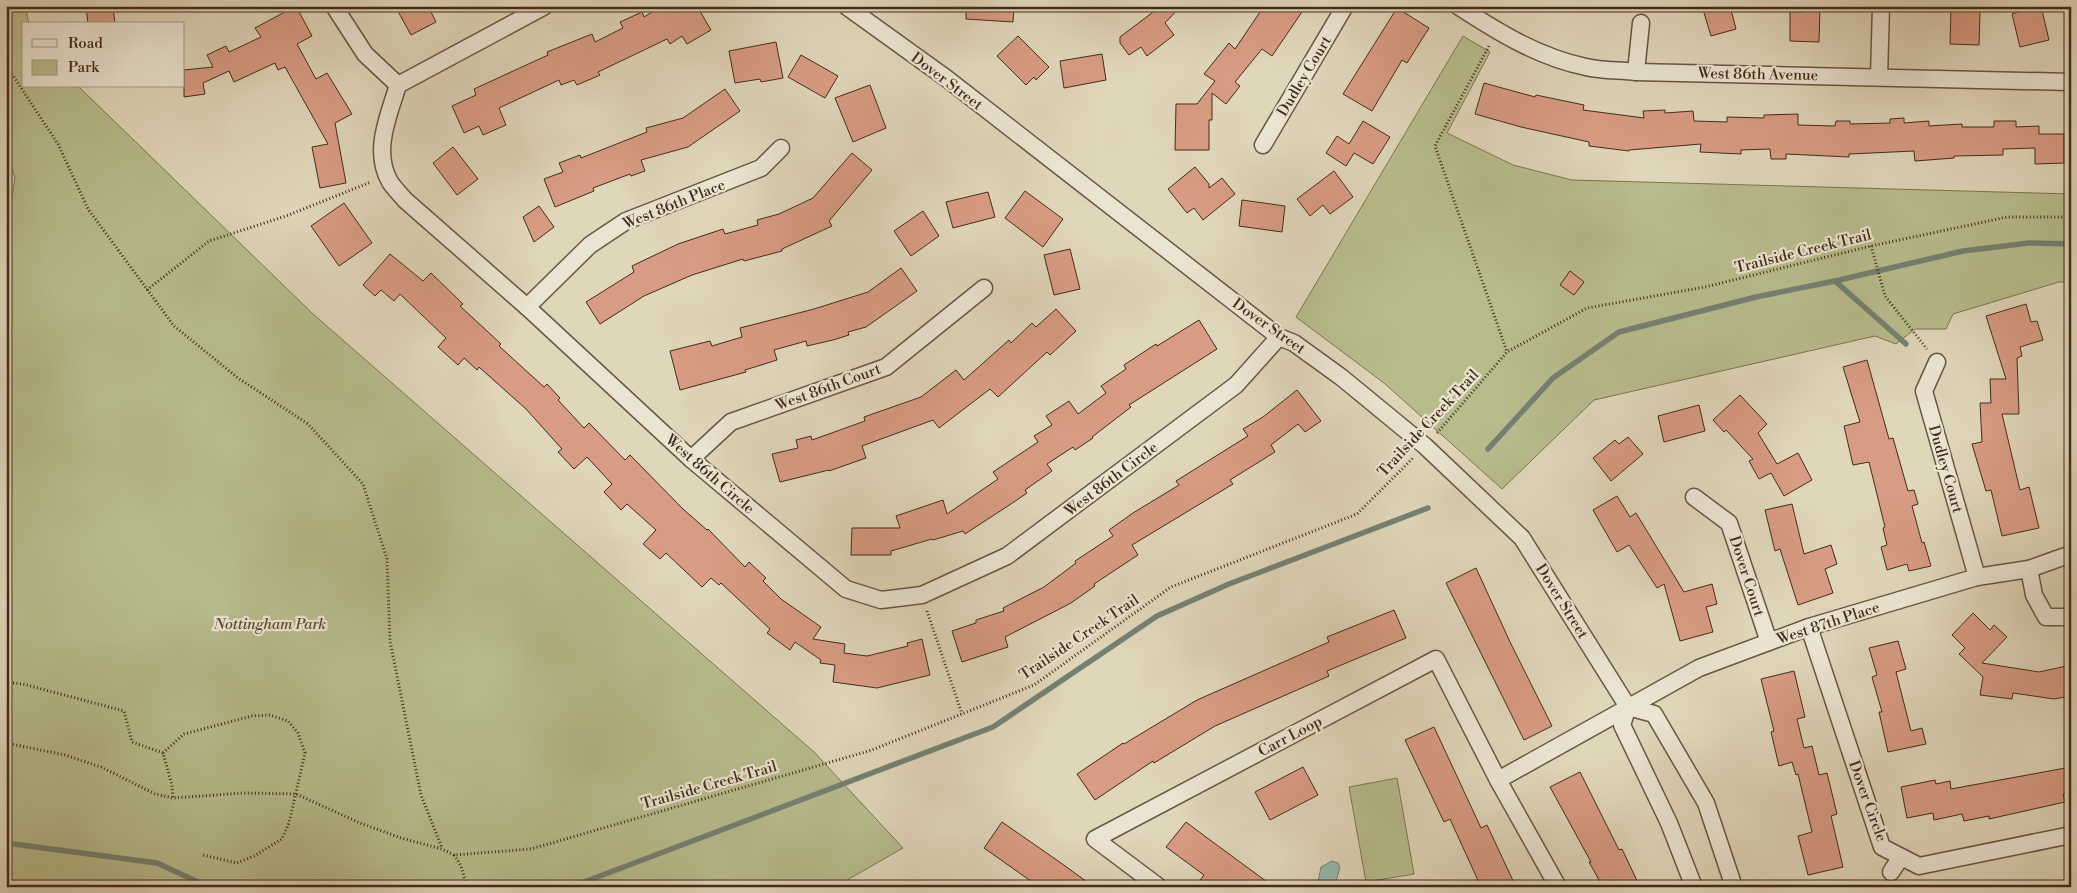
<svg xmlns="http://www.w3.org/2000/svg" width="2077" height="893" font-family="'Libre Bodoni',serif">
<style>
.green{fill:#b8bc8c;stroke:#7e7452}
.water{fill:#94b9af;stroke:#748173}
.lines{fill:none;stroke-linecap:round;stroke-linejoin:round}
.stream{stroke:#748173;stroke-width:5.5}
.building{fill:#d89b83;stroke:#432c19}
.street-casing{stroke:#6a5641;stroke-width:19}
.path{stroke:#432c19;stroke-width:3;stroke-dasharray:1 2.5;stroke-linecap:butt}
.street{stroke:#ebe4d2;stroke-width:16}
.labels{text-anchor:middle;stroke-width:4.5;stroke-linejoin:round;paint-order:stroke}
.street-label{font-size:15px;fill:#432c19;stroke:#ebe4d2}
.park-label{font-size:15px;font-style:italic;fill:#5a4930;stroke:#ebe4d2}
</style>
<rect width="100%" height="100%" fill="#e0d6ba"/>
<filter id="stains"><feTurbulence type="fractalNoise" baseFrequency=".004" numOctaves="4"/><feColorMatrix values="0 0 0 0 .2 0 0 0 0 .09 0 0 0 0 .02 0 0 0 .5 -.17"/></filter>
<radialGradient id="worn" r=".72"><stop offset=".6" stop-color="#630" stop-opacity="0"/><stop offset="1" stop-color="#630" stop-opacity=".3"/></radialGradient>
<!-- green -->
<g class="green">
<path d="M6,6h19l4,18h-5v62h54l235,228 501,438 89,96 -68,39h-829v-649l9,-60 -9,-28z"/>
<path d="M1463,36l27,16 -43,81 66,32 59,15 499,14v88h-12l-106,32 -7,15h-31l-19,15 -21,-8 -281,64 -92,89 -118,-106 -88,-66z"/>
<path d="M1397,778l17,96 -48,8 -17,-95z"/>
</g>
<!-- water -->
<path class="water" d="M1332,861l6,2 2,4 -5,18 17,-2v4h-35l4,-20z"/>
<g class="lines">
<!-- stream -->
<g class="stream">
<path d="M1835,281l71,63"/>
<path d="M1488,449l65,-71 66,-46 137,-35 79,-16 128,-30 66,-8 42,1"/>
<path d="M6,843l151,20 52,24"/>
<path d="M571,887l422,-160 164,-111 72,-32 199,-76"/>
</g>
</g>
<!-- building -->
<g class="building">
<path d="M86,6h27l2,18h-27z"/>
<path d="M296,6l16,30 -15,8 19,35 11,-6 25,41 -17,9 11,60 -26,5 -8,-41 16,-3 -43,-77 -7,3 -3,-7 -41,19 -5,-11 -26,12 2,11 -21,3v-27l29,-3 -6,-12 19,-9 3,6 32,-15 -6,-9z"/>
<path d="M395,6h33l8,16 -25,13z"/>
<path d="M662,6h35l14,24 -24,14 -5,-8 -12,8 -3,-5 -69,33 2,3 -23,10 -3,-5 -13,5 -2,-5 -60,28 7,17 -23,10 -4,-9 -15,7 -12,-27 24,-11 -2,-6 74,-34 -1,-3 45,-18 3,8 28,-14 -3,-6 22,-10 2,5z"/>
<path d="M966,6h48l-1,16 -47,-3z"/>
<path d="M1161,6h20l-16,17 9,12 -27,21 -6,-9 -12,8 -9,-12v-6z"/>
<path d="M1264,6h42l-34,50 -10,-7 -27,33 5,4 -14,18 -14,-11v27h-3v30h-34l1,-46h21l18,-23 -11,-7 25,-31 6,6z"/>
<path d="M1702,6h28l6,23 -25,7z"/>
<path d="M1804,6h16l-1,36 -29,-1v-29h14z"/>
<path d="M1951,6h15v4h14l-1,35 -29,-1z"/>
<path d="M2024,6h17l8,34 -29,7 -8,-33 13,-4z"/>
<path d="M1397,8l32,20 -22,35 -5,-3 -30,51 -29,-17z"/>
<path d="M1018,36l31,31 -13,13 -2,-3 -8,8 -29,-29z"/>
<path d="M776,42l7,36 -22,4 -1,-3 -25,4 -6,-32z"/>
<path d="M1102,54l4,26 -42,8 -4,-27z"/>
<path d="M801,55l37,21 -13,22 -37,-21z"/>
<path d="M1484,83l51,14 1,-2 48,10 -1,5 61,8 -1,-7 22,-1v3l28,-2 1,10 33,1v-5l37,1v-3l34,-1v11l37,1 1,-5h14v3l40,-1v-4l14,-1v5l25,-2v5l33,-2v3h32v-6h22v6l23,-1v8h25v29l-29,1v-16l-32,1v6l-49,1v2l-39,3 -1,-10 -65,3v3l-63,-3v5h-15l-1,-10 -29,1v4l-41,-2 1,-8 -72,6v1l-40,-5v-4l-68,-15 -46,-13z"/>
<path d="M870,85l16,43 -33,14 -18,-44z"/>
<path d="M725,89l15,22 -52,36 -47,13 4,11 -14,5 -1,-2 -37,14 1,3 -39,16 -11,-28 19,-7 -4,-9 21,-8 1,3 66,-26 -1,-4 37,-10z"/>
<path d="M1363,121l27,16 -17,27 -19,-11 -8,13 -20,-13 11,-17 12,8z"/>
<path d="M453,147l25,32 -21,16 -24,-32z"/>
<path d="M852,153l20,17 -43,51 3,5 -50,23v2l-38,10 -1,-2 -51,16 -48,21 -44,28 -14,-22 48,-30 -2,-6 46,-22 45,-15 2,5 33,-9 -1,-5 22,-6 34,-16z"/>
<path d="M1195,167l14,17v4l13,-10 13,16 -32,26 -9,-12 -7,5 -19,-24z"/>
<path d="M1334,171l19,26 -23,17 -7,-9 -13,11 -13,-17z"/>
<path d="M1025,191l38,28 -20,28 -38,-29z"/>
<path d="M988,192l7,25 -42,11 -7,-26z"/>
<path d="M1242,200l43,6 -3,26 -43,-6z"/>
<path d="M344,203l28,40 -33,23 -28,-40z"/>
<path d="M539,206l15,21 -20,15 -11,-25z"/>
<path d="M923,211l16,25 -28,20 -17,-25z"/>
<path d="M1070,249l10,40 -26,6 -10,-40z"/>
<path d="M390,254l33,27 8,-8 32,31 -3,2 41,38 -2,2 45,41 3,-3 13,14 -2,2 26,28 5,-5 36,37 5,-5 53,54 24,21 1,-1 37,38 4,-5 17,16 -3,3 18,18 40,28 -8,12 32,5 -1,9 23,3 41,-10 -1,-3 15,-4 8,36 -53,13 -44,-6 2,-17 -15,-2 1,-3 -26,-18 -5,8 -23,-17 3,-4 -49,-46 -2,2 -8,-7 -9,9 -36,-34 -6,6 -17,-15 13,-14 -29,-26 -6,6 -17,-18 8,-8 -25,-27 -13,12 -16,-17 4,-3 -36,-40 -47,-42 -2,3 -13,-12 -6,7 -20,-18 8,-9 -46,-44 -6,7 -13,-11 -6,6 -12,-11z"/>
<path d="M901,268l16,23 -51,36 -18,5 1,3 -16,5 -26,6 -1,-5 -32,9 3,10 -32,10 1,2 -66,18 -10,-39 40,-10 2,5 30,-9 -2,-9 74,-19 54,-17z"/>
<path d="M1570,271l14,11 -10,13 -14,-10z"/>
<path d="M2026,304l5,18 6,-1 6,19 -23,7 2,9 -5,2 2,56h-17l18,76 9,-3 10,41 -37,8 -11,-46 -5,1 -14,-47 10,-2 -2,-39h11l-1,-24h16l-20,-63z"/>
<path d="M1056,309l20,22 -26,24 -3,-3 -49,45 -8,-8 -51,39 -6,-8 -71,26 4,12 -37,13v-1l-49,12 -8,-28 26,-6 -2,-8 15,-4 1,4 53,-19 -1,-4 57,-20 35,-27 8,10 45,-40 2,3 21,-20 4,4z"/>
<path d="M1199,320l18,29 -88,56 2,2 -39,30 1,1 -18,12 -2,-3 -26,17 5,7 -27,19 2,3 -13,9 -49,32 -2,-3 -30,9 -1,-1 -41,12v4h-40l1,-27h48l-4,-12 47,-16 4,14 51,-35 -5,-7 45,-30 -4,-6 18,-11 -6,-9 23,-15 9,13 28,-21 -5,-7 25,-17 -2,-4 32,-21 1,2z"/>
<path d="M1867,360l22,79 4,-1 15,53 6,-1 4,14 -6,2 10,37 2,-1 7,24 -22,5 -2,-7 -20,6 -6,-23 6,-2 -4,-17 2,-1 -16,-65 -16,3 -9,-39 16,-4 -17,-55z"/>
<path d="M1297,390l24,31 -16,11 -7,-8 -27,21 4,7 -45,28 3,4 -101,61 6,10 -44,29 1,2 -24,17 -66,34 3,10 -46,15 -10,-31 24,-8v-3l28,-9 -1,-3 41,-21 32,-24 -1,-2 38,-25 -4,-6 24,-17 46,-28 -3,-4 72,-45 -5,-7 20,-12z"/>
<path d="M1740,395l27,29 -9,9 19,31 21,-11 14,27 -28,16 -13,-23 -12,6 -10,-18 4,-2 -27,-29 -2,2 -11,-12z"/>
<path d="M1699,405l6,26 -41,11 -6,-26z"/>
<path d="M1628,437l15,17 -32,27 -18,-23 22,-18 4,4z"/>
<path d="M1617,496l13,21 6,-4 48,79 28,-8 5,20 -11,3 7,25 -33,9 -16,-57 -7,4 -28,-43 -12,7 -24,-42z"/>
<path d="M1792,504l12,50 27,-9 6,19 -12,5 8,24 -35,12 -18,-56 -5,2 -10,-41z"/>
<path d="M1476,568l35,76 41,82 -28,14 -78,-157z"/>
<path d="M1394,610l12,28 -79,33 2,5 -114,50 -61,37 -1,-2 -58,39 -18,-26 46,-31 1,1 73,-44 132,-58 -2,-5z"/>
<path d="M1973,613l17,17 4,-5 13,12 -25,26 57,9 32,-7v31l-17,3 -41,-6 -1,6 -32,-4 3,-18 -24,-23 6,-6 -13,-13z"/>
<path d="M1898,641l8,28 -10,3 15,59 11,-3 4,16 -38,8 -9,-40h3l-10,-35 5,-2 -8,-27z"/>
<path d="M1794,671l11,46 -8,2 7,29 8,-2 7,29 8,-2 10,41 -6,2 12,51 -35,8 -10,-39 14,-4 -14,-58 -2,1 -4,-13 -13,4 -8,-34 3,-1 -13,-52z"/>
<path d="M1434,727l47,101 6,-3 29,62h-35l-31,-68 -6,3 -39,-82z"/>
<path d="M1303,767l15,28 -48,25 -15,-28z"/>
<path d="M2071,767v25l-8,2 2,8 -76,17v-3l-25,5 -2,-7 -28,6 -1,-7 -26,5 -6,-31 34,-7 1,4 14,-3 1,8z"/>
<path d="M1580,772l39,78 3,-1 18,38h-37l-14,-25h2l-41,-75z"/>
<path d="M1002,822l59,41 33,24h-55l-11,-8 -44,-31z"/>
<path d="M1186,822l24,18 64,47h-79l9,-12 -38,-28z"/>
</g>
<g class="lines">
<!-- street casing -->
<g class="street-casing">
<g id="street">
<path d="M334,6l31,48 33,31"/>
<path d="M545,6l-147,79c-9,30 -26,66 -8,97 4,6 10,12 15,18l122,107 164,152 155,130 35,11 41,-5 85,-39 229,-171 43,-48"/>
<path d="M846,6l100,72 333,259 15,6 47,34 84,69 97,92 106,169 26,7 52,89 28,84"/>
<path d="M1458,6c40,26 80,51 128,61 16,4 34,3 50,5l435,10"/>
<path d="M1636,72l5,-49"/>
<path d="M1879,77l2,-71"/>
<path d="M1263,145l82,-139"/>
<path d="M527,307l63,-62 36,-24 135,-53 20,-20"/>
<path d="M1937,362l-13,29 53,186"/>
<path d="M691,459l40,-37 155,-55 98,-79"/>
<path d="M1694,497l35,26 40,119"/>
<path d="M2029,569l42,-15"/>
<path d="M1809,627l73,220 37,19 152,-31"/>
<path d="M1628,707l-6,18 47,98 25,64"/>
<path d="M1498,780l201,-112 110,-41 168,-50 52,-8 5,26 12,22h25"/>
<path d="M1891,872l10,-15"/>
<path d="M1159,887l-64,-48 341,-180 62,121 60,107"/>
</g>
</g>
<!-- path -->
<g class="path">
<path d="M1489,46l-54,100 72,206"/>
<path d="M6,65l52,79 30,65 86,117 64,52 70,46 55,60 24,75 3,82 31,154 21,53"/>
<path d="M1871,246l14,50 42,53"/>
<path d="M147,290l62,-49 77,-25 85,-34"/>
<path d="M1437,433l70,-81 80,-44 118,-21 166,-41 136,-29h64"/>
<path d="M927,611l35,103"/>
<path d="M6,682l17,2 101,27 8,31 31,11 9,32 1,13"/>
<path d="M6,743l59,12 36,12 54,27 18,4 70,-5 53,1 64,29 41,15 41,11 12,6 77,-6 341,-99 162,-65 137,-98 186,-73 57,-57"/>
<path d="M163,753l21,-19 68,-18 18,-1 18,6 10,12 7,20 -16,70 -7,16 -28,17 -17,7 -34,-8"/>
<path d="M454,855l7,11 6,21"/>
</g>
<!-- street -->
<use href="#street" class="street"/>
</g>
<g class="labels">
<!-- street labels -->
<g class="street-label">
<text transform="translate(1758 74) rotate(1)" y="5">West 86th Avenue</text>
<text transform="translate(1304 76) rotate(-59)" y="5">Dudley Court</text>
<text transform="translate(947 81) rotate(37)" y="5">Dover Street</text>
<text transform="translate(674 204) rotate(-22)" y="5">West 86th Place</text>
<text transform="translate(1803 251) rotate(-14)" y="5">Trailside Creek Trail</text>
<text transform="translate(1269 326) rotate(35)" y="5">Dover Street</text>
<text transform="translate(828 387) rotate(-20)" y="5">West 86th Court</text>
<text transform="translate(1428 423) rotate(-47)" y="5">Trailside Creek Trail</text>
<text transform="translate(1946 469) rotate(74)" y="5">Dudley Court</text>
<text transform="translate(710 474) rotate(41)" y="5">West 86th Circle</text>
<text transform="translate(1111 479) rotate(-37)" y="5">West 86th Circle</text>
<text transform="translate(1747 576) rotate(72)" y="5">Dover Court</text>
<text transform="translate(1562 601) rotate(58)" y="5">Dover Street</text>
<text transform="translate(1828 623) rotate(-18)" y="5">West 87th Place</text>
<text transform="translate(1079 637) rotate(-34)" y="5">Trailside Creek Trail</text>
<text transform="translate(1290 736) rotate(-28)" y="5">Carr Loop</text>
<text transform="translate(709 785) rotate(-16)" y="5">Trailside Creek Trail</text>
<text transform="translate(1868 801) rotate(70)" y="5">Dover Circle</text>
</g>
<!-- park labels -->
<g class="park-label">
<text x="270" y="629">Nottingham Park</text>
</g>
</g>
<!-- margin -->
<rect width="2077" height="893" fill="none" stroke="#e0d6ba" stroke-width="25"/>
<rect x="8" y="8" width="2062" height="878" fill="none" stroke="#432c19" stroke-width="2.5"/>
<rect x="12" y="12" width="2052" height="868" fill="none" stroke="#432c19"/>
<!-- legend -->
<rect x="22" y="22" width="162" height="65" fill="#ebe4d2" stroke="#a89a88"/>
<rect x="32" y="39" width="25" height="8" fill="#ebe4d2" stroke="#a89a88"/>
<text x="68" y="48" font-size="15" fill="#432c19">Road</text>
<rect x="32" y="60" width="25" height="15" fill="#b8bc8c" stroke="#a89a88"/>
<text x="68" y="72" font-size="15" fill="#432c19">Park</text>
<rect width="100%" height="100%" filter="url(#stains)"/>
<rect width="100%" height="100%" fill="url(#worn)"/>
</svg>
